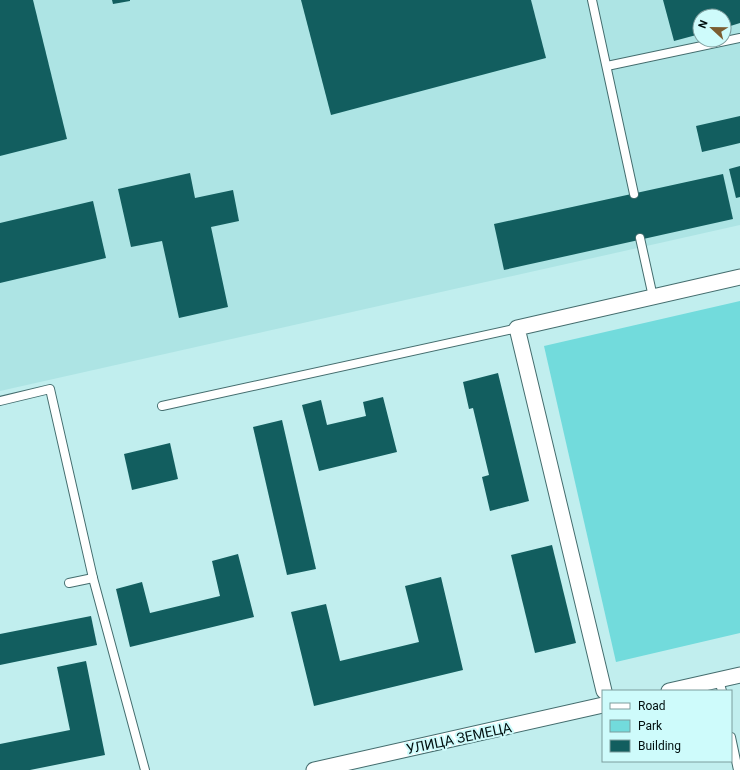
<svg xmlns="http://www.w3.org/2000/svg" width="740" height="770" font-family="Roboto,sans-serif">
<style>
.built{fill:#ade4e4;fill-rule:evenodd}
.green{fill:#72dbdc}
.building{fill:#125e5f}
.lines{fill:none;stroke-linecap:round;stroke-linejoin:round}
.lane-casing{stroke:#446d6e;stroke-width:10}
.street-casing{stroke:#446d6e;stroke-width:17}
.lane{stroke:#fff;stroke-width:8}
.street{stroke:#fff;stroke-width:15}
.labels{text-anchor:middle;stroke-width:4;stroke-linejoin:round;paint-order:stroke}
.street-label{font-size:14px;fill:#021010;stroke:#cefbfb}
</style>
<rect width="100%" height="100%" fill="#c1eeee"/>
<!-- built -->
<path class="built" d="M0,0h740v225l-740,166zM700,16h24v24h-24z"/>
<!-- green -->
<path class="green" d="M740,301v332l-124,29 -72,-316z"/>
<!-- building -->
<g class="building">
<path d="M0,0h33l34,139 -67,17z"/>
<path d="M112,0h18v1l-17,3z"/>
<path d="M301,0h230l15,58 -215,57z"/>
<path d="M663,0h77v23l-16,5v-12h-24v18l-26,7z"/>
<path d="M740,116v27l-38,9 -6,-26z"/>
<path d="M740,166v31l-4,1 -7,-29z"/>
<path d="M190,173l5,25 38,-8 6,31 -28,6 17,80 -49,11 -17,-77 -31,6 -13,-58z"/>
<path d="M723,174l10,45 -229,51 -10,-46z"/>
<path d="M93,201l13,57 -106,25v-60z"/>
<path d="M498,373l31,128 -39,10 -8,-34 7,-2 -16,-67 -4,1 -6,-27z"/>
<path d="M383,397l14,55 -78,19 -17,-66 19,-5 6,25 39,-9 -3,-14z"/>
<path d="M282,420l34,149 -29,6 -34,-148z"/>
<path d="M170,443l8,36 -46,11 -8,-36z"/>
<path d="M552,545l24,98 -41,10 -24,-98z"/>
<path d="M238,554l16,63 -124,30 -14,-58 26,-7 8,31 70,-17 -8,-35z"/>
<path d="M441,577l22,93 -149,36 -23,-94 35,-8 14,57 79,-19 -14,-56z"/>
<path d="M91,616l6,29 -97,20v-31z"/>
<path d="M86,661l19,94 -75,15h-30v-26l70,-14 -13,-63z"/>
</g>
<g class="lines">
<!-- lane casing -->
<g class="lane-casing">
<g id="lane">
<path d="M592,0l42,194"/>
<path d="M607,66l133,-28"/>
<path d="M640,238l13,59"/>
<path d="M0,401l50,-12 43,189 52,192"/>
<path d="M162,406l356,-78"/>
<path d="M69,583l24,-5"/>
<path d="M719,680l3,11"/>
<path d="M731,737l7,33"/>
</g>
</g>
<!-- street casing -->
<g class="street-casing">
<g id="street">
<path d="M604,691l-87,-363 223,-51"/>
<path d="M669,691l71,-16"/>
<path d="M314,770l289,-65"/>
</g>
</g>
<!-- lane -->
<use href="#lane" class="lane"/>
<!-- street -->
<use href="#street" class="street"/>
</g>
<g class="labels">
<!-- street labels -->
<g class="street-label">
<text transform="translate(459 738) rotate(-12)" y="5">УЛИЦА ЗЕМЕЦА</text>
</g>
</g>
<!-- legend -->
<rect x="602" y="690" width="130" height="72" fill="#cefbfb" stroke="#7c9d9d"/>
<rect x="610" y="703" width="20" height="6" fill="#ffffff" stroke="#7c9d9d"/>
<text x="638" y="710" font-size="12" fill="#021010">Road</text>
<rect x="610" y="720" width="20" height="12" fill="#72dbdc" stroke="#7c9d9d"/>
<text x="638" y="730" font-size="12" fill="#021010">Park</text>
<rect x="610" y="740" width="20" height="12" fill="#125e5f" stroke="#7c9d9d"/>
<text x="638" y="750" font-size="12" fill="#021010">Building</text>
<!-- north arrow -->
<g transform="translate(712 28) rotate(292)"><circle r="19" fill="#cefbfb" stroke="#7c9d9d"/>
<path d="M0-3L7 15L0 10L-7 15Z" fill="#7b5d31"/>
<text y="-6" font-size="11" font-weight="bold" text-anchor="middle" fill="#021010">N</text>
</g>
</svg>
